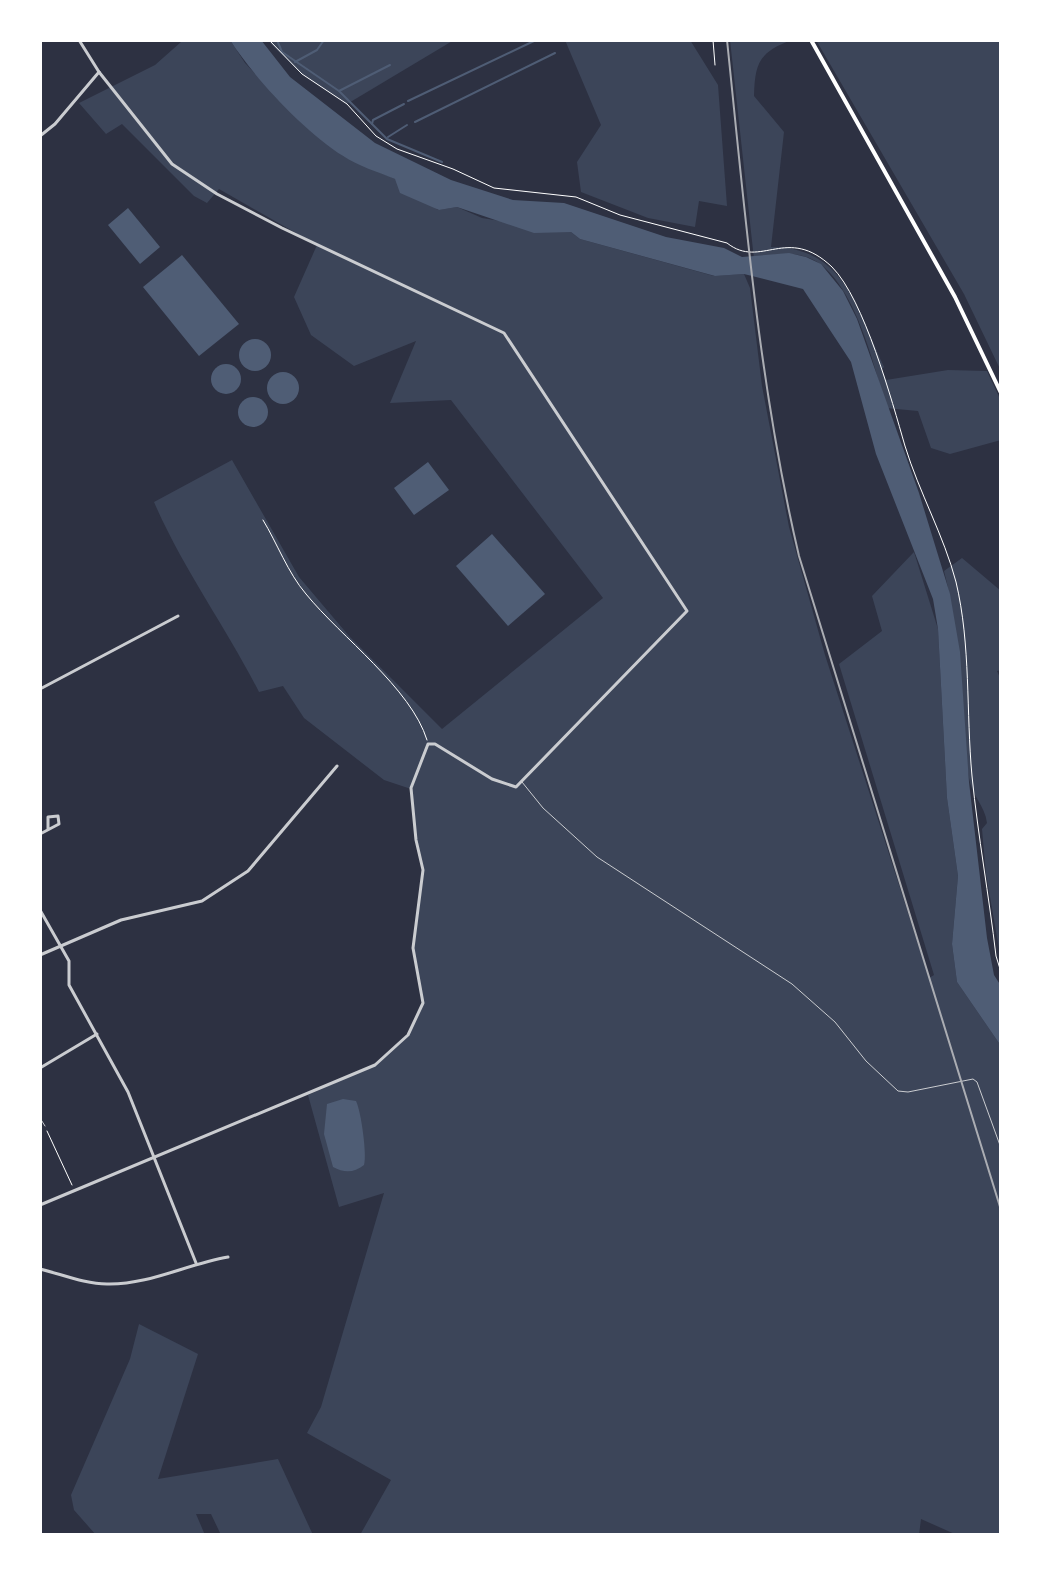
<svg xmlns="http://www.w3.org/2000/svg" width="1041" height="1575" font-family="Helvetica,sans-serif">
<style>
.green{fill:#3c4559}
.water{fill:#4f5d75}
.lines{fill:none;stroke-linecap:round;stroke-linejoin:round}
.stream{stroke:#4f5d75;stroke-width:2}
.path{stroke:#fff;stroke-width:1}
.service{stroke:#caccd0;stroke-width:1}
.minor{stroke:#caccd0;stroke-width:3}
.secondary{stroke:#fff;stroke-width:4}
.rail{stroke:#abadb3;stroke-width:2}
</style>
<rect width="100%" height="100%" fill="#2d3142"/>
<!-- green -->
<g class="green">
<path d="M230,40l15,23 55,57 43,36 52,23 43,31 19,-3 25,11 89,14 9,7 134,37 30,-2 6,14 12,98 27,141 36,128 104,323 5,-3 -95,-311 43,-33 -10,-35 42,-44 24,77 9,169 11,78 -6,68 5,38 44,64v489h-44l-36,-16 -2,16h-559l31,-55 -84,-47 14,-26 63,-214 -45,14 -31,-112 67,-30 33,-30 14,-32 -9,-55 10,-78 -7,-30 -5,-51 -27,-9 -80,-62 -21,-32 -24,6c-33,-65 -76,-123 -105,-190l78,-42 67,117 50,59 93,93 161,-131 -152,-198 -61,3 26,-62 -62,25 -43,-31 -17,-38 23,-52 -98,-56 -12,14 -13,-7 -72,-72 -16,10 -27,-31 76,-38 26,-23z"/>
<path d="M273,40h181l-107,64 -45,-30 -32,-31z"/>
<path d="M565,40h125l28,45 9,121 -28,-5 -4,26 -47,-9 -67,-26 -4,-30 24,-37z"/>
<path d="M730,40h62c-33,12 -37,23 -38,56l30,36 -13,115c74,0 86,62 113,120l-2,2 4,11 62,-10 39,1 14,30v39l-51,14 -19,-6 -13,-37 -32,-3c-11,-41 -30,-118 -66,-144 -19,-14 -44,-11 -66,-5z"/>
<path d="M816,40h185v331l-37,-77z"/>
<path d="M962,558l39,33v79l-4,1 4,9v280l-15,-86 -4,-45 5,-6c-2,-17 -16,-29 -18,-45 -10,-70 -7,-138 -25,-207z"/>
<path d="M139,1324l59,30 -40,125 120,-20 35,76h-92l-10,-21h-15l9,21h-109l-22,-25 -3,-15 59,-136z"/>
</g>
<!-- water -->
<g class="water">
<path d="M230,40h31l29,37 85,66 76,37 62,20 51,3 102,34 58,11 18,9 47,-4 17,4 15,7 22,27 14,28 62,174 31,101 10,58 9,130 18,156 7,37 7,11v60l-44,-64 -5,-38 6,-68 -11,-78 -9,-169 -5,-30 -57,-145 -25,-92 -48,-73 -59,-15 -29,2 -135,-37 -9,-7 -37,1 -77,-26 -18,3 -39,-17 -5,-14c-17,-7 -37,-13 -52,-23 -39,-25 -88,-77 -113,-116z"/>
<path d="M128,208l32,39 -20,17 -32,-39z"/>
<path d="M182,255l57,69 -40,32 -56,-69z"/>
<circle cx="255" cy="355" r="16"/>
<circle cx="226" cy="379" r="15"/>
<circle cx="283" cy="388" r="16"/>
<circle cx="253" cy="412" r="15"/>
<path d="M428,462l21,28 -35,25 -20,-27z"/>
<path d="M492,534l53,60 -37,32 -52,-60z"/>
<path d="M343,1099l13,2c5,10 11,53 8,64 -10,8 -20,8 -31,2l-9,-33 3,-30z"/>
</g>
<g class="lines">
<!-- stream -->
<g class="stream">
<path d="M277,40l5,12 57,39 48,48 55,23"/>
<path d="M295,62l22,-12 7,-10"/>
<path d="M339,91l51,-26"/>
<path d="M408,101l128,-61"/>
<path d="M415,122l140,-69"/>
<path d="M372,124l1,-4 31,-16"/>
<path d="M388,137l19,-12"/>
<path d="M1001,921v29"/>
</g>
<!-- path -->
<g class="path">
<path d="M269,40l33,34 45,30 29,32 21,13 56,20 41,19 82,9 44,18 107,28c34,27 60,-19 105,24 32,32 60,134 73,179 14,46 39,90 51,136 15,63 10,130 16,194 6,60 17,120 24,180l5,16"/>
<path d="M713,40l2,25"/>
<path d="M263,520c14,23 25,53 43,74 35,43 105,94 121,146"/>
<path d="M47,1131l25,54"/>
</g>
<!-- service -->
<g class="service">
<path d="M522,782l21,26 54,49 195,127 43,38 31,39 32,30 10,1 65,-13 4,3 24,66"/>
<path d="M40,1118l5,8"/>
</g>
<!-- minor -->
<g class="minor">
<path d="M40,136l15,-12 44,-52"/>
<path d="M40,306v8"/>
<path d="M40,689l138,-73"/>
<path d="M40,834l19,-10 -1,-8 -10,1v12"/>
<path d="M40,910l29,51v24l59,107 68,171"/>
<path d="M40,955l81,-35 81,-19 46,-30 89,-105"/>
<path d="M40,1068l57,-34"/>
<path d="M40,1205l335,-140 33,-30 15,-32 -10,-55 10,-78 -7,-30 -5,-52 17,-44h7l57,35 24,8 171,-176 -183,-278 -222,-105 -65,-34 -45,-30 -73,-92 -20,-32"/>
<path d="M40,1269c21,5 45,15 67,15 42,1 80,-20 121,-27"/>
</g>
<!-- secondary -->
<path class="secondary" d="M811,40l144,257 46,96"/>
<!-- rail -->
<path class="rail" d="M727,40c18,173 32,346 72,516l202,654"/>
</g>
<!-- border -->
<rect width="1041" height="1575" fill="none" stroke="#ffffff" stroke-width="84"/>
</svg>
